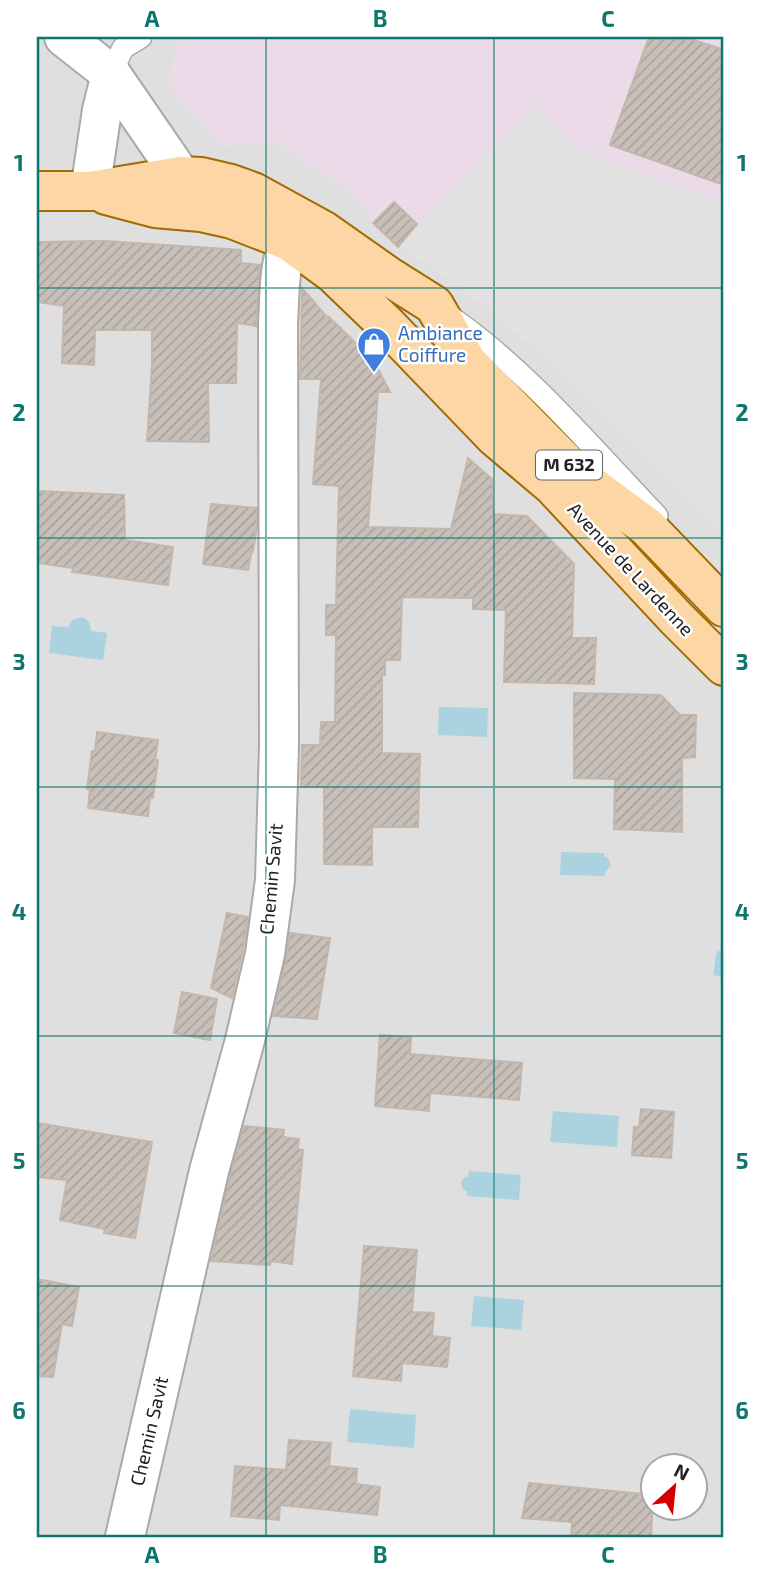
<svg xmlns="http://www.w3.org/2000/svg" width="761" height="1574" font-family="'Exo 2',sans-serif">
<style>
.residential{fill:#e0dfdf;fill-rule:evenodd}
.industrial{fill:#ebdbe8}
.parking{fill:#e2e2e2}
.water{fill:#aad3df}
.building{fill:url(#building-hatch);stroke:#c4b6ab;stroke-width:2}
.lines{fill:none;stroke-linecap:round;stroke-linejoin:round}
.lane-casing{stroke:#a9a9a9;stroke-width:24}
.street-casing{stroke:#a9a9a9;stroke-width:42}
.primary-casing{stroke:#a06b00;stroke-width:42}
.lane{stroke:#fff;stroke-width:21}
.street{stroke:#fff;stroke-width:38}
.primary{stroke:#fcd6a4;stroke-width:38}
.grid{fill:none;stroke:#0f766e;stroke-width:2;stroke-opacity:0.55}
.labels{text-anchor:middle;stroke-width:5;stroke-linejoin:round;paint-order:stroke}
.shield{fill:#fff;stroke:#646464;stroke-width:2}
.shield-label{font-size:18px;font-weight:bold;fill:#222}
.shop-label{font-size:19px;fill:#366cbe;stroke:#fff;text-anchor:start}
.street-label{font-size:19px;fill:#222;stroke:#fff}
.neatline{fill:none;stroke:#0f766e;stroke-width:2.5}
.grid-label{font-size:23px;text-anchor:middle;font-weight:bold;fill:#0f766e}
</style>
<defs>
<pattern id="building-hatch" width="6" height="6" patternUnits="userSpaceOnUse" patternTransform="scale(1.75)"><rect width="6" height="6" fill="#c7bfb8"/><path d="M-1 1l2-2M0 6l6-6M5 7l2-2" fill="none" stroke="#aba49e"/></pattern>
</defs>
<rect width="100%" height="100%" fill="#f2efe9"/>
<!-- residential -->
<path class="residential" d="M37,37h140l-7,51 53,58 51,-4 64,42 33,32 2,7 24,23 2,-1 75,52 64,53 129,128 57,59v1000h-687zM652,1466h42v42h-42z"/>
<!-- industrial -->
<path class="industrial" d="M177,37h547v500l-57,-59 -129,-128 -64,-53 -75,-52 -1,2 -25,-24 -2,-7 -33,-32 -64,-42 -51,4 -53,-58z"/>
<!-- parking -->
<path class="parking" d="M537,105l42,46 145,53v333l-57,-59 -129,-128 -64,-53 -75,-51 51,-55z"/>
<!-- water -->
<g class="water">
<path d="M81,617c8,2 9,6 10,14l16,2 -4,27 -54,-7 3,-27 16,1 4,-7z"/>
<path d="M439,707l49,1 -1,29 -49,-2z"/>
<path d="M561,852l43,1v3l4,2 3,7 -6,7v4l-45,-1z"/>
<path d="M717,951l7,1v25l-11,-2z"/>
<path d="M553,1111l66,5 -2,31 -67,-5z"/>
<path d="M469,1171l52,4 -2,25 -52,-4v-5l-4,-1 -2,-7 2,-5 5,-2z"/>
<path d="M474,1296l50,4 -3,30 -50,-4z"/>
<path d="M350,1409l66,6 -2,33 -67,-6z"/>
</g>
<!-- building -->
<g class="building">
<path d="M649,37h36l39,13v135l-114,-40z"/>
<path d="M394,202l23,22 -19,23 -25,-24z"/>
<path d="M105,241l136,9v13l19,2 -4,61 -19,-3 -1,60h-28l1,59 -62,-1 5,-76v-35h-57l-1,35 -32,-2 2,-57 -27,-4v-60z"/>
<path d="M302,288l24,28 3,1 45,44 16,31h-12l-10,135 83,2 17,-71 24,21 1,35 34,2 47,48 -2,74h24l-2,46 -90,-2 2,-72 -33,-1v-11l-71,-1 -2,63h-15v15h-3v78l38,1 -2,73h-46v38l-48,-1v-77h-23l1,-42h18l1,-23h14l1,-87h-10v-30h10l3,-119 -26,-2 8,-105h-21z"/>
<path d="M37,491l87,4 1,45 48,7 -5,38 -96,-13 1,-4 -36,-5z"/>
<path d="M211,504l46,4v18l-4,25 -1,-1 -4,20 -45,-6z"/>
<path d="M574,693l87,2 19,20h16l-1,42 -13,1v74l-68,-3 1,-50 -41,-1z"/>
<path d="M97,732l61,8 -3,20h3l-5,38 -3,-1 -2,19 -60,-8 2,-19h-3l5,-38h3z"/>
<path d="M227,913l21,4 -5,33 -11,48 -21,-10z"/>
<path d="M290,933l40,5 -13,81 -44,-3 13,-57z"/>
<path d="M182,992l35,7 -7,41 -36,-7z"/>
<path d="M380,1035l31,2 -1,17 112,9 -3,37 -89,-7 -1,18 -54,-5z"/>
<path d="M641,1109l33,3 -3,46 -39,-3 2,-28h5z"/>
<path d="M37,1123l115,19 -17,96 -31,-5 1,-4 -45,-9 7,-40 -30,-3z"/>
<path d="M244,1126l40,4 -1,7 16,2 -1,10 5,1 -11,114 -21,-3 -1,4 -59,-4 19,-85z"/>
<path d="M364,1246l53,4 -5,62 22,1 -2,23 18,2 -3,29 -45,-4 -1,18 -48,-5z"/>
<path d="M37,1279l42,8 -7,39 -10,-2 -9,53 -16,-1z"/>
<path d="M289,1440l42,3 -2,23 28,3 -1,15 24,3 -3,28 -97,-10 -1,15 -48,-4 4,-50 51,4z"/>
<path d="M529,1483l124,12 -2,42h-80l1,-15 -50,-4z"/>
</g>
<g class="lines">
<!-- lane casing -->
<g class="lane-casing">
<g id="lane">
<path d="M111,74l12,-26 18,-11"/>
<path d="M452,318c75,52 142,132 205,198"/>
</g>
</g>
<!-- street casing -->
<g class="street-casing">
<g id="street">
<path d="M64,37l47,37 70,102"/>
<path d="M90,191l12,-81 9,-36"/>
<path d="M125,1537l84,-366 36,-131 20,-86 10,-74 4,-134 -1,-423c2,-29 0,-54 11,-82l30,-8"/>
</g>
</g>
<!-- primary casing -->
<g class="primary-casing">
<g id="primary">
<path d="M37,191h53l91,-15 20,1 30,7 22,8 71,39 64,45 46,29 33,57 114,116 66,49 77,80"/>
<path d="M106,195l49,13 46,4 31,7 57,22 45,33 54,52 107,111 58,49 123,132 48,48"/>
</g>
</g>
<!-- lane -->
<use href="#lane" class="lane"/>
<!-- street -->
<use href="#street" class="street"/>
<!-- primary -->
<use href="#primary" class="primary"/>
</g>
<!-- grid -->
<path class="grid" d="M266,37v1500M494,37v1500M37,288h687M37,538h687M37,787h687M37,1036h687M37,1286h687"/>
<!-- icons -->
<defs>
<g id="shop-pin" transform="scale(1.75)"><path d="M0 17L-7.5 6A9.5 9.5 0 1 1 7.5 6Z" fill="#3f7fe0" stroke="#fff"/><path d="M-5-2.5h2.3a2.7 3.5 0 0 1 5.4 0H5L5.5 6h-11ZM-1.5-2.5h3a1.5 2.3 0 0 0-3 0Z" fill="#fff"/></g>
</defs>
<g fill-rule="evenodd">
<use href="#shop-pin" x="374" y="344"/>
</g>
<g class="labels">
<!-- shield labels -->
<rect class="shield" x="536" y="450.5" width="66" height="29" rx="5"/>
<g class="shield-label">
<text x="569" y="471">M 632</text>
</g>
<!-- shop labels -->
<g class="shop-label">
<text x="398" y="340">Ambiance<tspan x="398" dy="22">Coiffure</tspan></text>
</g>
<!-- street labels -->
<g class="street-label">
<text transform="translate(631 569) rotate(47)" y="7">Avenue de Lardenne</text>
<text transform="translate(271 879) rotate(-85)" y="7">Chemin Savit</text>
<text transform="translate(149 1431) rotate(-77)" y="7">Chemin Savit</text>
</g>
</g>
<!-- border -->
<rect width="761" height="1574" fill="none" stroke="#ffffff" stroke-width="77"/>
<!-- north arrow -->
<g transform="translate(674 1487) rotate(27)"><circle r="33" fill="#ffffff" stroke="#a7a7a7" stroke-width="2"/>
<path d="M0-5L12 26L0 18L-12 26Z" fill="#d40000"/>
<text y="-10" font-size="19" font-weight="bold" text-anchor="middle" fill="#222222">N</text>
</g>
<rect x="38" y="38" width="684" height="1498" class="neatline"/>
<g class="grid-label">
<text x="152" y="27">A</text>
<text x="380" y="27">B</text>
<text x="608" y="27">C</text>
<text x="19" y="171">1</text>
<text x="742" y="171">1</text>
<text x="19" y="421">2</text>
<text x="742" y="421">2</text>
<text x="19" y="670">3</text>
<text x="742" y="670">3</text>
<text x="19" y="920">4</text>
<text x="742" y="920">4</text>
<text x="19" y="1169">5</text>
<text x="742" y="1169">5</text>
<text x="19" y="1419">6</text>
<text x="742" y="1419">6</text>
<text x="152" y="1563">A</text>
<text x="380" y="1563">B</text>
<text x="608" y="1563">C</text>
</g>
</svg>
